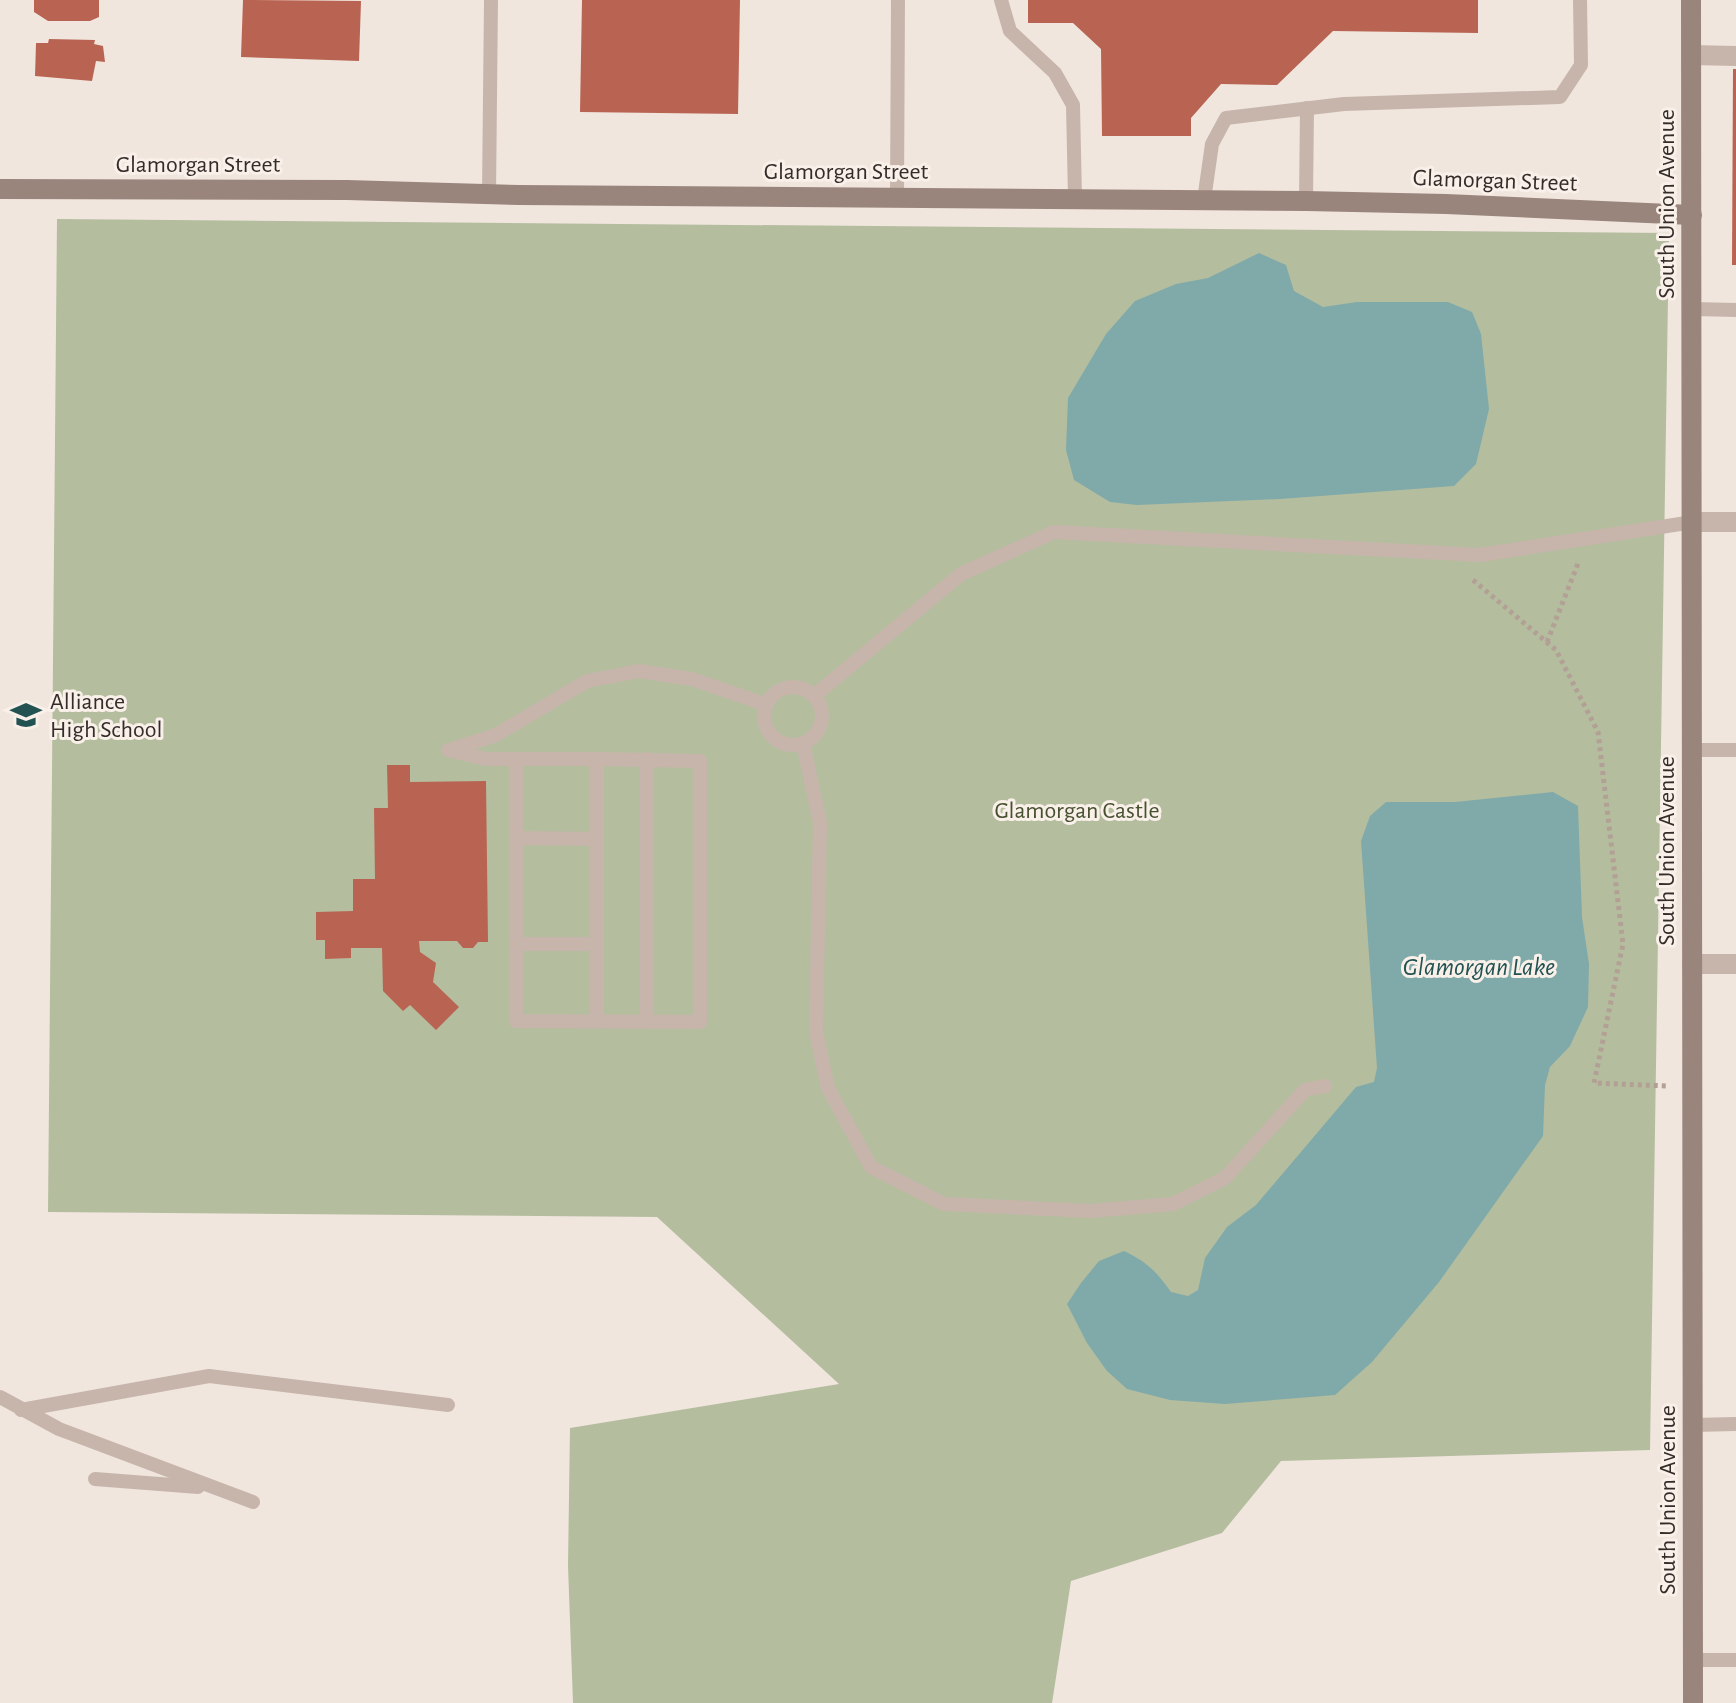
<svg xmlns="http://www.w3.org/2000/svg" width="1736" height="1703" font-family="'Alegreya Sans',sans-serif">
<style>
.green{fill:#b5bd9f}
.water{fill:#7faaa9}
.building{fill:#b96452}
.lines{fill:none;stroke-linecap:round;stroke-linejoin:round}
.path{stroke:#b2a095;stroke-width:5;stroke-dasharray:4 4;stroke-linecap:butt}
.lane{stroke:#c7b5ab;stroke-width:14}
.street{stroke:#c7b5ab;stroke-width:20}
.secondary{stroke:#9a857c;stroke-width:20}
.labels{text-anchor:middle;stroke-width:6;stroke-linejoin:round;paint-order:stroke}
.street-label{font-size:24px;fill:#352c29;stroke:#f8f0e9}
.poi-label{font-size:24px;fill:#352c29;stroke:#f8f0e9;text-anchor:start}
.park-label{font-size:24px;fill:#475130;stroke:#f8f0e9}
.water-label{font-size:26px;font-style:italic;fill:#235252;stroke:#f8f0e9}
</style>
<rect width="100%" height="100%" fill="#f0e6de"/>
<!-- green -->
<path class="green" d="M57,219l1612,14 -19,1217 -369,11 -59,72 -151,48 -19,122h-479l-5,-137 2,-138 269,-44 -182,-167 -609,-5z"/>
<!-- water -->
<g class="water">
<path d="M1259,253l27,12 8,26 29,16 34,-5h91l24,10 9,22 8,75 -13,55 -22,22 -174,13 -143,6 -27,-3 -36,-22 -8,-30 2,-52 38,-64 29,-33 41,-17 32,-6z"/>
<path d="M1553,792l25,14 4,111 7,47 -1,43 -18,39 -20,21 -5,18 -2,51 -104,146 -67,80 -37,33 -110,9 -55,-4 -43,-11 -20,-18 -20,-28 -20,-39 14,-21 18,-22 25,-10c23,11 32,20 47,41l17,4 10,-6 7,-32 22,-31 29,-22 100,-118 18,-5 3,-14 -16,-227 9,-25 16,-14h69z"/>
</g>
<!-- building -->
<g class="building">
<path d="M34,0h65v17l-9,4h-42l-14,-9z"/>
<path d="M243,0l118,1 -2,60 -118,-4z"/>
<path d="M582,0h158l-2,114 -158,-2z"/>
<path d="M1028,0h450v33l-145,-2 -56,54 -56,-1 -30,34v18h-89l-1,-87 -28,-26h-45z"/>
<path d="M49,39l46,1 -1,4 9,2 2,16 -9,-1 -4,20 -57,-5 1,-33h12z"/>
<path d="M1733,69h3v196h-4z"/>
<path d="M387,765h23v17l76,-1 2,161h-10l-5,6h-10l-6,-7h-38l1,11 16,11 -3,19 26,25 -23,23 -26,-25 -7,6 -20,-20 -1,-43h-31v10l-26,1v-19h-9v-28l37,-1v-32h22l-1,-71h14z"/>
</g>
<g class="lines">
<!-- path -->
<g class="path">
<path d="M1473,580l83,70 42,82 25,212 -29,139 73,3"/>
<path d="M1547,642l32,-81"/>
</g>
<!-- lane -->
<g class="lane">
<path d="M1001,0l9,31 45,42 18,32 2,93"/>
<path d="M489,194l2,-194"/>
<path d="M897,197l1,-197"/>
<path d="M1204,200l8,-56 14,-26 118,-14 216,-7 21,-32 -1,-65"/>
<path d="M1306,201l1,-93"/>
<path d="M1693,309l43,1"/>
<circle cx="793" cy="716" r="29"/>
<path d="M814,696l147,-122 93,-42 426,23 213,-33"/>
<path d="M803,743l17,79 -4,210 12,56 43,79 73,37 147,7 82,-7 52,-26 80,-88 20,-4"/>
<path d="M448,750l38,9h111l103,2v261l-184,-1v-262"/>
<path d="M450,750l46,-15 91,-54 52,-10 53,8 75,26"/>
<path d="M1693,750h43"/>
<path d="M647,759v262"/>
<path d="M516,838l81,1"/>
<path d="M516,944h81"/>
<path d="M597,1021v-262"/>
<path d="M0,1397l59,32 194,73"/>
<path d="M21,1410l188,-34 239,29"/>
<path d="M1693,1425l43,-1"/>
<path d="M95,1479l103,8"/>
<path d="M1693,1660h43"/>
</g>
<!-- street -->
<g class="street">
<path d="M1691,55l45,1"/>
<path d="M1693,522h43"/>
<path d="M1692,964h44"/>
</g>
<!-- secondary -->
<g class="secondary">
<path d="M1691,0l2,1703"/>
<path d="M0,189l347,1 172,5 787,6 140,3 246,11"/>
</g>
</g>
<!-- icons -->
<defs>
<g id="school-bare" transform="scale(2.4)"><path d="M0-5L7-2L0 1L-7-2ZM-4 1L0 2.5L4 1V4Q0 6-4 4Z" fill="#235252" stroke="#f8f0e9" stroke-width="2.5" paint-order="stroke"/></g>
</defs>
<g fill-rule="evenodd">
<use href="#school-bare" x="26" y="715"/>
</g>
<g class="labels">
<!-- street labels -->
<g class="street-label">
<text x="198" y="172">Glamorgan Street</text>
<text x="846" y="179">Glamorgan Street</text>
<text transform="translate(1495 180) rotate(2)" y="8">Glamorgan Street</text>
<text transform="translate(1666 204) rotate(-90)" y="8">South Union Avenue</text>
<text transform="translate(1666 851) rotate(-90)" y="8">South Union Avenue</text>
<text transform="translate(1667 1500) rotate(-90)" y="8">South Union Avenue</text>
</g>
<!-- poi labels -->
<g class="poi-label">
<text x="50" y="709">Alliance<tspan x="50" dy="28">High School</tspan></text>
</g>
<!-- park labels -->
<g class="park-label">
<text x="1077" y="818">Glamorgan Castle</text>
</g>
<!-- water labels -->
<g class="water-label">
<text x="1479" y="975">Glamorgan Lake</text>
</g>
</g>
</svg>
